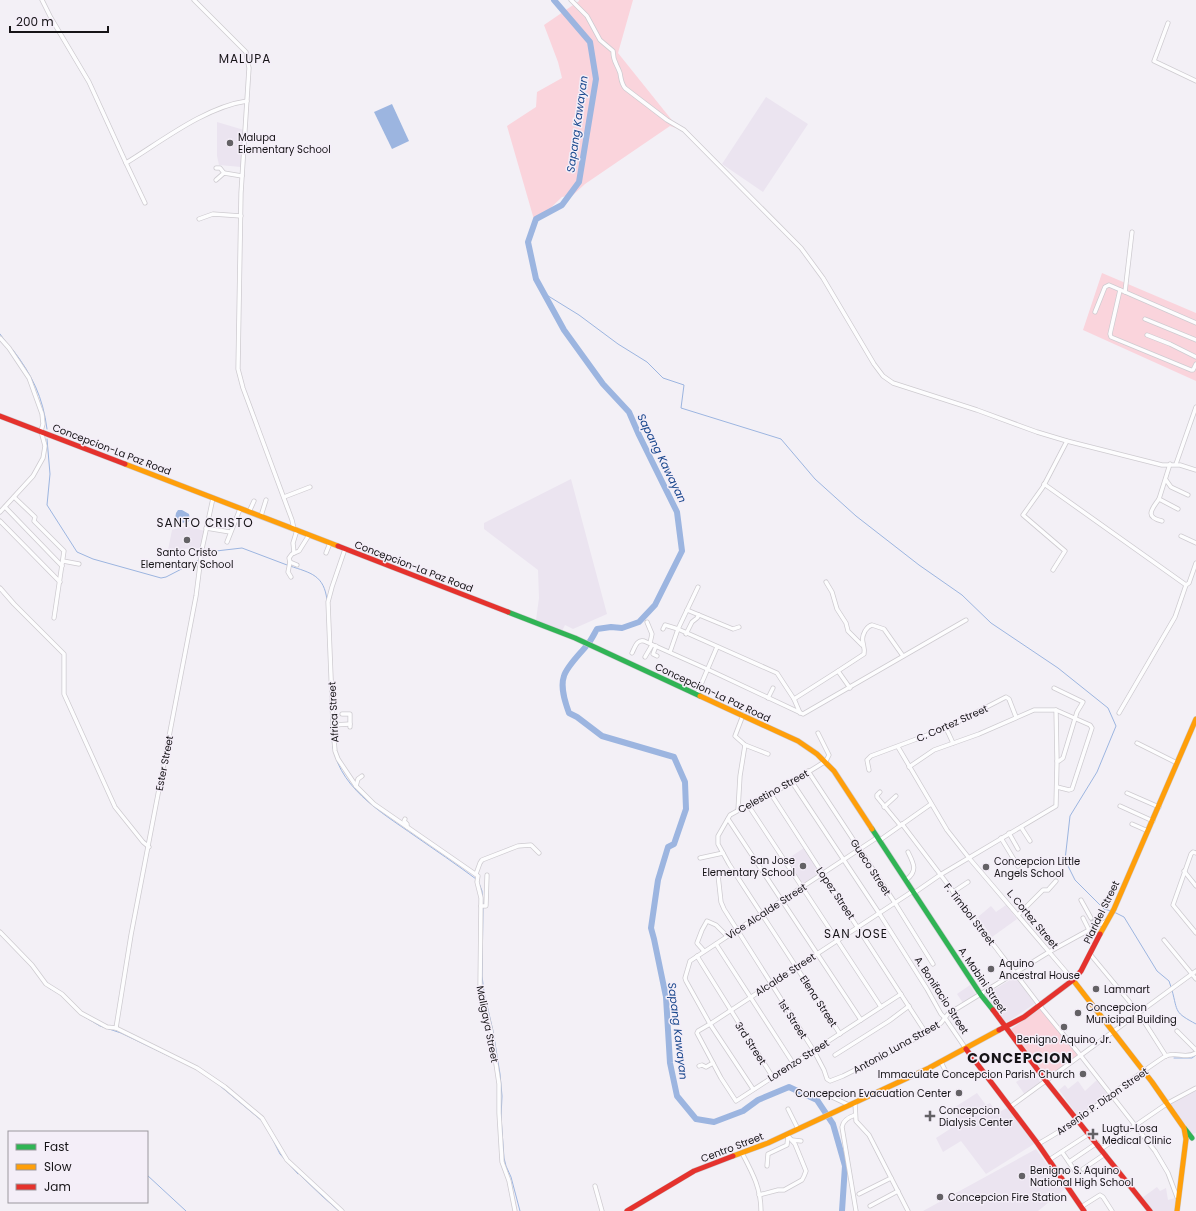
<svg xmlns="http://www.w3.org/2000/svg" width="1196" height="1211" font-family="Poppins,sans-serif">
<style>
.built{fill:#ebe4f0}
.green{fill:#fad4dc}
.water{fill:#9cb5e0}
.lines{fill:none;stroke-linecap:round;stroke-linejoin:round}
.stream{stroke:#9cb5e0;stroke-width:1}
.river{stroke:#9cb5e0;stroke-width:6}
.street-tunnel{stroke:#d2cfd5;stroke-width:3.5;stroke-dasharray:3.5 2;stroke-linecap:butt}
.street-casing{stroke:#cecbd0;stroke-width:5}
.fast-casing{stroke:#cecbd0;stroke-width:6}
.slow-casing{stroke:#cecbd0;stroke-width:6}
.jam-casing{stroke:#cecbd0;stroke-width:6}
.street{stroke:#fdfdfe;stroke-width:3.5}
.fast{stroke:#30b455;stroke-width:5}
.slow{stroke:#ff9f0a;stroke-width:5}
.jam{stroke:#e5322d;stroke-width:5}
.poi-dot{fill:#636165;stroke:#f4eef8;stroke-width:1.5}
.labels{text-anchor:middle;stroke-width:3;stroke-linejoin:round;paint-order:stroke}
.poi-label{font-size:10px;fill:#161417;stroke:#f4eef8;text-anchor:start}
.street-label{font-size:10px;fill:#161417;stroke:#f4eef8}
.water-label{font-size:11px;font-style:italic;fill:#18468c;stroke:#f4eef8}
.quarter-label{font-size:12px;letter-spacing:1px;fill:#161417;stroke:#f4eef8}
.district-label{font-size:14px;font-weight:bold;letter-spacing:1px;fill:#161417;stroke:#f4eef8}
</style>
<rect width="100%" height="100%" fill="#f3f0f6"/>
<!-- built -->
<g class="built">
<path d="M766,97l42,27 -45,68 -41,-28z"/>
<path d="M217,122l27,8 -3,37 -22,-2 -2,-9z"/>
<path d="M571,479l36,135 -34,15 -8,-4 -3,6 -26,-11 3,-22 -1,-28 -54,-41v-6z"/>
<path d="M185,526l20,5 -4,17 -33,2 4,-20z"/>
<path d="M804,848l16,24 -18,12 -16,-24z"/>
<path d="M1006,905l11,14 -25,18 -14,-20 13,-11 5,6z"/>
<path d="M1015,977l21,26 -30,20 -21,-28z"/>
<path d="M970,985l6,10 -13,8 -6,-9z"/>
<path d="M1033,1071l8,12 -16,12 -9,-13z"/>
<path d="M1097,1080l10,14 -29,22 -19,-26 6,-5 3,4 10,-8 7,10z"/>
<path d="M1196,1088v45l-4,1 -21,-30z"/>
<path d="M977,1093l9,12 4,-2 7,10 10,-5 27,36 -48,30 -25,-33 -18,11 -7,-14 17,-11 -1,-1 7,-5 -7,-12z"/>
<path d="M1036,1149l29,40 -27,22h-115z"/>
<path d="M1157,1187l3,4 6,-3 2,12 7,-2v13h-23l-10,-13z"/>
</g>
<!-- green -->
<g class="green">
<path d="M579,0h54l-15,53 61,76 -9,-3 -85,58 -12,11 -11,2 -27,26 -28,-97 29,-19 1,-15 25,-14 -4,-16 -14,-37 35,-24z"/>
<path d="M1102,273l94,40v68l-113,-51z"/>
<path d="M1040,1009l38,46 -30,23 -37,-49z"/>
</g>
<!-- water -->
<g class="water">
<path d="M392,104l17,37 -17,8 -18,-37z"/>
<path d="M178,510h4l7,4 1,6 -2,2 -8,1 -4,3 -2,-1 2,-12z"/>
</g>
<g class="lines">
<!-- stream -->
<g class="stream">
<path d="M545,294l34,21 39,29 29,18 16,16 21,7 -3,23 100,31 34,40 41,37 63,49 43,30 29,28 67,45 50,40 8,18 -19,46 -27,44 -5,44 10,20 29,29 7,2"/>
<path d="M0,334l8,11"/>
<path d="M13,350c19,25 30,47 34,79"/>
<path d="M47,439l3,35 -3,31 30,47 16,7 68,19 5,-1 33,-17"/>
<path d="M203,557l13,-6 26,-3 45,17"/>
<path d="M290,566c21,7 34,9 37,34"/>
<path d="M332,739c3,47 49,73 83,97 20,14 41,28 61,43"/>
<path d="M479,883l3,8 1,14"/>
<path d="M483,908l-1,68 2,16 9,39 7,43 2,22 -1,21 3,41 2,8 5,11 9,34"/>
<path d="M1114,912l10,5 33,54 12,10 2,6"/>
<path d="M49,988l9,5"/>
<path d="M1172,990c6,23 2,22 24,34"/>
<path d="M80,1014l20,12 21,7 48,23"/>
<path d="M1174,1058h18l4,-3"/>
<path d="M219,1085l42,35"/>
<path d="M270,1134l10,20 18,20"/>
<path d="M147,1175l39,36"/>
<path d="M300,1175l22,21"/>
<path d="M322,1196l17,15"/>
</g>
<!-- river -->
<path class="river" d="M554,0l36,42 6,37 -17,103 -17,23 -26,14 -8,23 8,37 28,51 39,54 26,28 10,23 38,77 5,39 -27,54 -16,17 -17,6 -11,-1 -14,2c-3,5 -6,12 -10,16 -6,8 -20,21 -23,31 -4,11 1,26 5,37l8,4 25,19 72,21 11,25 1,27 -12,35 -6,3 -10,33 -7,48 3,11 12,58 4,66 7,33 19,23 18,3 29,-11 15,-11 31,-13 28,13 16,24 12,42 -3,45"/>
<!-- street-tunnel -->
<path class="street-tunnel" d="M1091,918l2,5"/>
<!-- street casing -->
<g class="street-casing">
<g id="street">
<path d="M42,0l9,18 38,64 37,81c36,-22 79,-56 121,-62"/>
<path d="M194,0l52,52 3,16 -8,125 -3,176 5,19 49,132 2,9"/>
<path d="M571,0l16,16 13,24 13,11c0,11 4,13 7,22 1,5 1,10 5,15l42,32 17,10 117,118 22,30 51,86 9,12 10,7 84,27 60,22 30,9 95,24h18l16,5"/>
<path d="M1168,23l-14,38 42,20"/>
<path d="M126,163l19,40"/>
<path d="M216,168h4l4,5 18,3"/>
<path d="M216,180l8,-7"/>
<path d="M199,219l14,-5 28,2"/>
<path d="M1120,290l-10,44 1,3 80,33h2l3,-6"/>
<path d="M1125,292l7,-60"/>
<path d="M1095,312l10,-25 4,-2 87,38"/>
<path d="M1145,319l51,21"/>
<path d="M1147,335l23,9 26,13"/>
<path d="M0,338l9,10 20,30 13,36 1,10 -2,7 4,15 -2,12 -10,18 -33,36"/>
<path d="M1170,464l-11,35 19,10"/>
<path d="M1176,464l20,-57"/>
<path d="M1166,480l5,7 17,8"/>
<path d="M1044,484l142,101 3,-2 7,-20"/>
<path d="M14,497l21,20 -1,4 30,30 -10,67"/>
<path d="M284,497l26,-10"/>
<path d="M1159,499c-7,10 -15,18 3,22"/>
<path d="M5,507l57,59"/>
<path d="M249,512l5,-11"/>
<path d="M261,516l5,-16"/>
<path d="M0,521l60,61"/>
<path d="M206,528l24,4"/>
<path d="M1181,536l15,7"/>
<path d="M227,542l13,-33"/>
<path d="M345,549l-13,38 -4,15 5,125 2,24 3,8 18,27 18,18 104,72 -1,6 4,16 -1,89 11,44 8,53v29l3,49 7,19 6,30"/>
<path d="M294,553l-1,-10 4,-13"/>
<path d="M326,553l4,-10"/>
<path d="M63,561l16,3"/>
<path d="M290,562l-2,10 3,5"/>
<path d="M297,565l-7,-3 -1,-4 3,-4 7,-3 10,-16"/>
<path d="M1053,570l12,-19 -42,-36 20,-28 24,-46"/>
<path d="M826,582l6,10 5,17 9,14 2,8 14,14"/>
<path d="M698,587l-20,42 99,44 17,26 6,14"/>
<path d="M0,588l14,16 50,50v40l51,113 28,35 6,5"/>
<path d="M687,610l46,19 6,-2"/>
<path d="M647,622l5,12 -2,9"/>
<path d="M663,629l2,-4 13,4 -8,23"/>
<path d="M686,634l6,-12 5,-4 2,-3"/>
<path d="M656,646l-3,8 4,2"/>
<path d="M632,653c3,-6 5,-14 12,-12l63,28 96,45 163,-94"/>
<path d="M645,657l7,-12"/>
<path d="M838,671l26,-17c2,-9 -5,-12 1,-23 2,-3 3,-5 7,-6l12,4 19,27"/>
<path d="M1054,688l29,14 -6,10 -14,46 -4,3h-2"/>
<path d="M697,694l20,-47"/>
<path d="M768,698l5,-10"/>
<path d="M794,699l44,-28 12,17"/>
<path d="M1056,710l34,15 2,3 -20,61 -3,1 -12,-3"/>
<path d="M1119,713l56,-96 11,-32"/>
<path d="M342,714h8v13"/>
<path d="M333,725l17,-1"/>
<path d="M946,728l7,15"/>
<path d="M818,733l11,22 -3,6 -34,21 -21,12 -23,11 -18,10 -12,21v8l11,20 111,170"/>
<path d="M1137,743l40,20"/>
<path d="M745,745l23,9"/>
<path d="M898,747l49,83 22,28 104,122"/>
<path d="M909,767l25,-17 45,-16 55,-24h22l1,51 -1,45 -116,69 -26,18"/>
<path d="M869,770l-2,-10 4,-4 75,-28 60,-31 3,2 7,18"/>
<path d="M808,771l87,132 38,61"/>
<path d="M792,782l87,131 48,76 14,25 4,4 21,31"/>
<path d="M356,786l2,-7 4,-3"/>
<path d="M880,792l-3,3v2l23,28"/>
<path d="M1127,793l32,14"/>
<path d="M771,794l155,239"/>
<path d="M748,805l133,202"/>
<path d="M1120,806l33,15"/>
<path d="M884,807l12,-11"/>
<path d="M738,810l2,-34 5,-31 -10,-9 8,-21"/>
<path d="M405,819l-1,2 3,3v3"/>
<path d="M728,819l133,201"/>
<path d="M902,824l138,182 41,50 74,95 13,22 9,24"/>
<path d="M1132,824l16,7"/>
<path d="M1021,827l9,14"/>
<path d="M1009,833l9,16"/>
<path d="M1001,838l17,28"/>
<path d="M880,840l51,-36"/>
<path d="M1196,853l-3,-1 -2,2 -18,51 23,28"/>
<path d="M700,858l23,-5"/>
<path d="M1184,871l12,15"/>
<path d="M476,874l4,-11 2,-3 36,-14 13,-1 8,8"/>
<path d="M718,875l3,27 3,7 90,142 10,19 3,9 3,2 13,-5 40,-20 43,-23 15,-10 7,-9 101,-62 40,-22 18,-9"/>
<path d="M906,880c12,-9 8,-16 2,-28"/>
<path d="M953,892l15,-10"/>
<path d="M1081,900l10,18"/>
<path d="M481,906h5l1,-31"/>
<path d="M1018,915l25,-25h5l8,-9"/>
<path d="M1083,918l6,12"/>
<path d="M0,932l32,33 14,19 16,10 19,19 26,14 9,1 81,40 28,19 37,31 25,42 55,51"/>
<path d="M1164,940l32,39"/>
<path d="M716,944l77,119"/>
<path d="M704,951l-7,-8 5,-13 5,-9 9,4 11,11"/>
<path d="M1090,954l48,58 28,44"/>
<path d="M697,956l75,120"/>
<path d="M901,994l-165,107 -15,-23 -24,-45 1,-2 12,-7 203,-133"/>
<path d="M116,1028l15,-93 65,-339 6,-47 11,-51"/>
<path d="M1177,1031l19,19"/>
<path d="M835,1055l54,-34 20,-15"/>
<path d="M941,1062l6,12"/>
<path d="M699,1066l3,-1 4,2 7,-4"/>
<path d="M753,1089l-43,-65 -24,-43 -1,-3 5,-17 188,-124"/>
<path d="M832,1097l17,8"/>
<path d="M855,1103l1,18 13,14 39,76"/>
<path d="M1010,1107l186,-136"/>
<path d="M788,1109l10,20"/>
<path d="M855,1115c-6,2 -12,5 -13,12l14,84"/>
<path d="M792,1140l9,1"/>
<path d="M1038,1144c14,-8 28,-16 41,-26 29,-20 56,-42 85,-61 11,-7 20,3 32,-4"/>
<path d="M1101,1149l67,-46 28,-15"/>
<path d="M1062,1152l13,19"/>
<path d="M742,1153c10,19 19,35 19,58"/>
<path d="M1049,1160l40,-26"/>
<path d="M1069,1162l28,-19"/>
<path d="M767,1166l1,-12 19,-9 1,-9"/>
<path d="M1083,1169l22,-15"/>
<path d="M595,1186l7,25"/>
<path d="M859,1194l32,-16"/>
<path d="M759,1195l19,-5h6l18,-10 2,-4 2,-5 -11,-27 -7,-8"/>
<path d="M870,1206l28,-15"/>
<path d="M1081,1207l19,-12 3,2 9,14"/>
</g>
</g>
<!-- fast casing -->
<g class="fast-casing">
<g id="fast">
<path d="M508,612l67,26 125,58"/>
<path d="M872,829l109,166 12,15"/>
<path d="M1185,1129l7,9"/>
</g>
</g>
<!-- slow casing -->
<g class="slow-casing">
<g id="slow">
<path d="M125,464l213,82"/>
<path d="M700,696l98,45 19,13 17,17 38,58"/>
<path d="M1100,934l14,-25 82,-190"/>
<path d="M1073,980l79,102 32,46 2,11 -9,72"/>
<path d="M733,1156l35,-13 161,-75 70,-38"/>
</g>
</g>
<!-- jam casing -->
<g class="jam-casing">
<g id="jam">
<path d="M0,416l125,48"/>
<path d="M338,546l170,66"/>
<path d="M993,1010l53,71 104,130"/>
<path d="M999,1030l25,-13 49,-37 8,-9 19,-37"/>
<path d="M966,1049l72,95 46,67"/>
<path d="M627,1211l67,-40 39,-15"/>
</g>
</g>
<!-- street -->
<use href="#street" class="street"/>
<!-- fast -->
<use href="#fast" class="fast"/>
<!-- slow -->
<use href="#slow" class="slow"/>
<!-- jam -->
<use href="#jam" class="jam"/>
</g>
<!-- markers -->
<g class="poi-dot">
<circle cx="230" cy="143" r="4"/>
<circle cx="187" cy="540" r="4"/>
<circle cx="803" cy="866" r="4"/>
<circle cx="986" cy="867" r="4"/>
<circle cx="991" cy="969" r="4"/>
<circle cx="1096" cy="989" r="4"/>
<circle cx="1078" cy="1013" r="4"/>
<circle cx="1064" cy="1027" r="4"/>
<circle cx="1083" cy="1074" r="4"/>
<circle cx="959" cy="1093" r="4"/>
<path d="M928 1110h4v4h4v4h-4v4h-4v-4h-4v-4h4z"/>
<path d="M1091 1128h4v4h4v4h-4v4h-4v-4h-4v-4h4z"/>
<circle cx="1022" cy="1176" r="4"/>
<circle cx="940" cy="1197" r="4"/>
</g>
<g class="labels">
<!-- poi labels -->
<g class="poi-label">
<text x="238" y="141">Malupa<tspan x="238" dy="12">Elementary School</tspan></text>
<text x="187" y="556" text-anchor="middle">Santo Cristo<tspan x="187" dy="12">Elementary School</tspan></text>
<text x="795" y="864" text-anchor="end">San Jose<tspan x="795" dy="12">Elementary School</tspan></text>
<text x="994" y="865">Concepcion Little<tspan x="994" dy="12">Angels School</tspan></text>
<text x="999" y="967">Aquino<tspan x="999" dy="12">Ancestral House</tspan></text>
<text x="1104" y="993">Lammart</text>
<text x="1086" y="1011">Concepcion<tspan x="1086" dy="12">Municipal Building</tspan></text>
<text x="1064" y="1043" text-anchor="middle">Benigno Aquino, Jr.</text>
<text x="1075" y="1078" text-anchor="end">Immaculate Concepcion Parish Church</text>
<text x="951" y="1097" text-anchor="end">Concepcion Evacuation Center</text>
<text x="939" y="1114">Concepcion<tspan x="939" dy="12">Dialysis Center</tspan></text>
<text x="1102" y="1132">Lugtu-Losa<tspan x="1102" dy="12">Medical Clinic</tspan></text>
<text x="1030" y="1174">Benigno S. Aquino<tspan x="1030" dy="12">National High School</tspan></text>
<text x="948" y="1201">Concepcion Fire Station</text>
</g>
<!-- street labels -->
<g class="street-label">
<text transform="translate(112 449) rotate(21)" y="4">Concepcion-La Paz Road</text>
<text transform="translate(414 566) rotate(21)" y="4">Concepcion-La Paz Road</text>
<text transform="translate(713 692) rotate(25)" y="4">Concepcion-La Paz Road</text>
<text transform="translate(333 712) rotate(-93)" y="4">Africa Street</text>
<text transform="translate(952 723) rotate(-24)" y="4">C. Cortez Street</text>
<text transform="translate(164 763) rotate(-79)" y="4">Ester Street</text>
<text transform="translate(773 791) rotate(-29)" y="4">Celestino Street</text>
<text transform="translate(871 867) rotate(57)" y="4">Gueco Street</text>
<text transform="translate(836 893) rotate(56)" y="4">Lopez Street</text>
<text transform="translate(766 911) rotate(-33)" y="4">Vice Alcalde Street</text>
<text transform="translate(1101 912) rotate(-64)" y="4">Plaridel Street</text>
<text transform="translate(970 914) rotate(52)" y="4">F. Timbol Street</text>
<text transform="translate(1033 919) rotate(50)" y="4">L. Cortez Street</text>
<text transform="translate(785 974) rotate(-33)" y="4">Alcalde Street</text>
<text transform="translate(983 980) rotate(56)" y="4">A. Mabini Street</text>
<text transform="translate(942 995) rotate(57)" y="4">A. Bonifacio Street</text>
<text transform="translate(819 1001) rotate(57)" y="4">Elena Street</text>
<text transform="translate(793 1019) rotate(57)" y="4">1st Street</text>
<text transform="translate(488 1024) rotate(79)" y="4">Maligaya Street</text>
<text transform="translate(751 1043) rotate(57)" y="4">3rd Street</text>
<text transform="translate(896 1047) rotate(-29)" y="4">Antonio Luna Street</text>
<text transform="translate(798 1060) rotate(-32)" y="4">Lorenzo Street</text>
<text transform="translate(1102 1101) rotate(-35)" y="4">Arsenio P. Dizon Street</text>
<text transform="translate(732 1147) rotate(-21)" y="4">Centro Street</text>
</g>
<!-- water labels -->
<g class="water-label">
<text transform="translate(577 124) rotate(-82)" y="4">Sapang Kawayan</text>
<text transform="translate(662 458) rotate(64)" y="4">Sapang Kawayan</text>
<text transform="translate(678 1031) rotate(83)" y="4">Sapang Kawayan</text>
</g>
<!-- quarter labels -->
<g class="quarter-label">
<text x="245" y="63">MALUPA</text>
<text x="205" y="527">SANTO CRISTO</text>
<text x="856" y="938">SAN JOSE</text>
</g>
<!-- district labels -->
<g class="district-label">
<text x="1020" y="1063">CONCEPCION</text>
</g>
</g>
<!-- legend -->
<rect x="8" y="1131" width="140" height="72" fill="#f4eef8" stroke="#9b979e"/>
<rect x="16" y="1144" width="20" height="6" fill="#30b455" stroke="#9b979e"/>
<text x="44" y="1151" font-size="12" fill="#161417">Fast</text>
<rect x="16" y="1164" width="20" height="6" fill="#ff9f0a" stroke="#9b979e"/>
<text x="44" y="1171" font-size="12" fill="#161417">Slow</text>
<rect x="16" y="1184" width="20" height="6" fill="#e5322d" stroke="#9b979e"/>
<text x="44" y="1191" font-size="12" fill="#161417">Jam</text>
<!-- scale -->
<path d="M10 26v6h98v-6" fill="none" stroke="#161417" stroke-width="2"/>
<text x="16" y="26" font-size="12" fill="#161417" stroke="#f4eef8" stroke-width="3" paint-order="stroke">200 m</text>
</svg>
